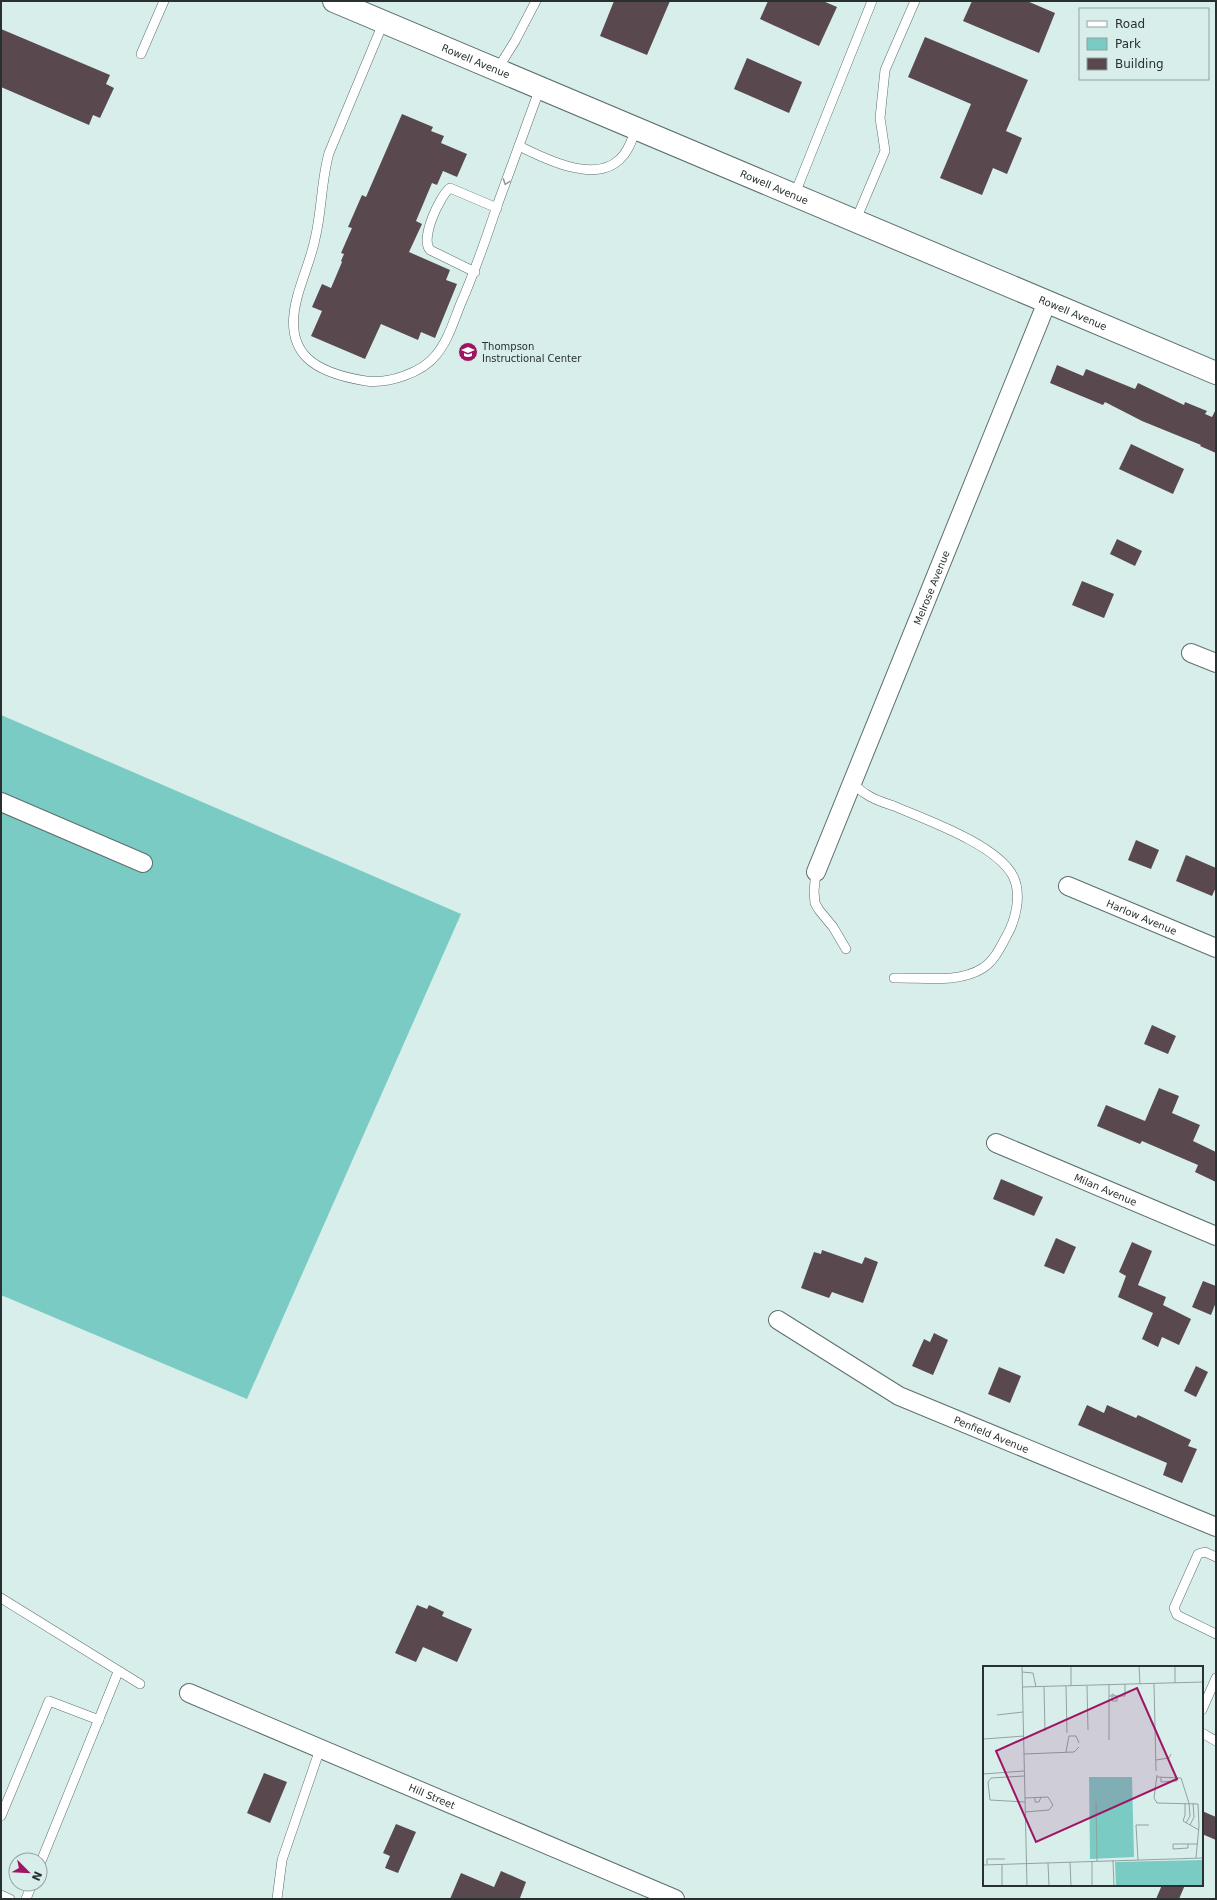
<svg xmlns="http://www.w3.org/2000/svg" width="1217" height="1900" font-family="'DejaVu Sans',sans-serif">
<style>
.green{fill:#79cbc3}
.building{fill:#59494f}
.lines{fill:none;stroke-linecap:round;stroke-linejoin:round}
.service-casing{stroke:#5c6f6d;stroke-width:10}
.minor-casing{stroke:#5c6f6d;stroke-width:20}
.tertiary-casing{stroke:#5c6f6d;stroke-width:24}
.service{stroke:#fff;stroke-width:9}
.minor{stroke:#fff;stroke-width:18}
.tertiary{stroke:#fff;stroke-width:22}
.oneway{stroke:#949898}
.labels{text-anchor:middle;stroke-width:4;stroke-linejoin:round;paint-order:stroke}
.street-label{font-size:10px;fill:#293130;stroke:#d8eeeb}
.poi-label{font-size:10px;fill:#293130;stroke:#d8eeeb;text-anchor:start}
.inset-road{fill:none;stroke:#92a2a0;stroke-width:1}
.view{fill:#9e1562;fill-opacity:0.15;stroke:#9e1562;stroke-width:2}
.inset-edge{fill:none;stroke:#293130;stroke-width:2}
</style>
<rect width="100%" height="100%" fill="#d8eeeb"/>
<!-- green -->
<path class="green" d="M1,715l460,199 -214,485 -246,-104z"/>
<!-- building -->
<g class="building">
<path d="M614,1h56l-23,54 -47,-19z"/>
<path d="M768,1h55l14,6 -18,39 -59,-27z"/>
<path d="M972,1h55l28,12 -16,40 -76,-32z"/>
<path d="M1,29l109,46 -4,9 8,4 -14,30 -7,-3 -4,10 -88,-38z"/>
<path d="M925,37l103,43 -22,51 16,7 -15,36 -14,-6 -11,27 -42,-17 31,-74 -63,-27z"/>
<path d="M747,58l55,24 -13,31 -55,-24z"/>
<path d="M402,114l31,13 -2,4 13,5 -3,7 26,11 -10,23 -14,-6 -6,14 -5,-2 -16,38 6,3 -13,28 41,18 -4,10 11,4 -22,54 -14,-6 -3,8 -37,-16 -16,35 -54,-23 11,-25 -10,-4 10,-23 9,4 11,-26 -1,-1 3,-7 -3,-1 11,-25 -4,-1 14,-32 4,2z"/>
<path d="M1057,365l26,11 3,-7 49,20 3,-6 46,22 1,-3 22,9 -2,3 7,3 4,-8v44l-16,-7 1,-1 -59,-24 -37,-19 -2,3 -53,-22z"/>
<path d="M1131,444l53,25 -11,25 -54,-25z"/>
<path d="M1117,539l25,12 -7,15 -25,-12z"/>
<path d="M1082,581l32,13 -10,24 -32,-13z"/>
<path d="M1136,840l23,10 -8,19 -23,-9z"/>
<path d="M1186,855l30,13v19l-4,9 -36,-15z"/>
<path d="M1152,1025l24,11 -8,18 -24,-10z"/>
<path d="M1159,1088l20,8 -7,17 28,12 -7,16 23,11v30l-21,-10 3,-7 -56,-24 -2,3 -43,-18 9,-21 39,16z"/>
<path d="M1001,1179l42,18 -9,19 -41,-17z"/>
<path d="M1056,1238l20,9 -12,27 -20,-8z"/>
<path d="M1132,1242l20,9 -14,34 28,12 -3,8 28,14 -12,26 -17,-8 -4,10 -16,-8 11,-26 -35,-16 8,-21 -7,-4z"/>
<path d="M822,1250l40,14 3,-7 13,5 -15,41 -31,-11 -3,6 -28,-10 13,-36 7,2z"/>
<path d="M1203,1281l13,5v16l-5,13 -19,-8z"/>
<path d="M934,1333l14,7 -15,35 -21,-9 12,-27 6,3z"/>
<path d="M1196,1366l12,6 -12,25 -12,-6z"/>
<path d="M999,1367l22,9 -11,27 -22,-9z"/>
<path d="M1087,1405l17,8 3,-8 29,13 2,-3 53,25 -3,6 9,3 -15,34 -19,-8 4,-12 -89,-38z"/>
<path d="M417,1605l10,4 2,-4 15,7 -2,4 30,13 -15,33 -34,-15 -7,15 -21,-9z"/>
<path d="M264,1773l23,9 -17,41 -23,-10z"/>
<path d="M1202,1811l14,6v23l-14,-6z"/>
<path d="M396,1824l20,8 -18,41 -13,-5 5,-12 -7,-3z"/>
<path d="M501,1871l25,11 -6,16 2,1h-72l11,-26 33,14z"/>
<path d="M1162,1885h23l-6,14h-23z"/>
</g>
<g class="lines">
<!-- service casing -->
<g class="service-casing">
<g id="service">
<path d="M384,21l-55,132c-8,28 -7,58 -14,86 -4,20 -13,39 -18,59 -15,57 19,75 69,83 22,3 56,-8 70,-26 12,-14 18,-35 25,-52 14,-32 25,-64 36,-97 14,-39 29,-79 43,-118"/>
<path d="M141,54l23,-53"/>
<path d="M497,70l18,-29 21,-40"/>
<path d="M519,146c26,13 76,38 101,13 9,-8 12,-20 16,-30"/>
<path d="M794,196l78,-195"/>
<path d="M855,222l30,-71 -5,-33 5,-48 30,-69"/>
<path d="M475,272l-45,-22c-10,-11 9,-53 20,-62l47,20"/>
<path d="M852,783c5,4 9,8 14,11 8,6 19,9 28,12 32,14 102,38 119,70 9,18 3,44 -7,61 -6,11 -12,24 -23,31 -25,16 -61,9 -89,10"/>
<path d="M816,872l-2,19 1,12 4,7 14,17 13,22"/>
<path d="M1216,1557l-11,-5 -7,2 -24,54 3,7 39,19"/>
<path d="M1,1598l139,86"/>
<path d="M1202,1710l14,-32"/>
<path d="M1202,1733l14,8"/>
<path d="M1,1816l48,-115 50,19"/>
<path d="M40,1864l78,-192"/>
<path d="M1,1895l9,4"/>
<path d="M26,1899l6,-15"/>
<path d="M277,1899l5,-39 38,-111"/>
</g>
</g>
<!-- minor casing -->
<g class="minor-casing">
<g id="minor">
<path d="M1191,653l25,10"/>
<path d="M1,802l142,61"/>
<path id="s1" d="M816,872l231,-570"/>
<path id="s2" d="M1068,886l148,62"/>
<path id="s3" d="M996,1143l220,93"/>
<path id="s4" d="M778,1320l121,76 317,131"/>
<path id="s5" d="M189,1693l486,206"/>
</g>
</g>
<!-- tertiary casing -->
<g class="tertiary-casing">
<g id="tertiary">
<path id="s6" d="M334,1l882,372"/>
</g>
</g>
<!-- service -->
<use href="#service" class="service"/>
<!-- minor -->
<use href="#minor" class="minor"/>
<!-- tertiary -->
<use href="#tertiary" class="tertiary"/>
</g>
<!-- one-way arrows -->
<defs><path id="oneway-chevron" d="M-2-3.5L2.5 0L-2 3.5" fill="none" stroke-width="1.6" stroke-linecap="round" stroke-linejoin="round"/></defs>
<use class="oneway" href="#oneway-chevron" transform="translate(506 182) rotate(110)"/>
<!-- icons -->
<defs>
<g id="school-disc" transform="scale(1)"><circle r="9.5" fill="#9e1562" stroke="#d8eeeb"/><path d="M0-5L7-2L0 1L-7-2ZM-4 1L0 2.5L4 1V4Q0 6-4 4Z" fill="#fff"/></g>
</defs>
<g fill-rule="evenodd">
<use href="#school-disc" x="468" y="352"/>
</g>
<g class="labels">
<!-- street labels -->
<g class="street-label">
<text dy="4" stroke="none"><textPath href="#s6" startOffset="154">Rowell Avenue</textPath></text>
<text dy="4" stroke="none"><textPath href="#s6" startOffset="478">Rowell Avenue</textPath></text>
<text dy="4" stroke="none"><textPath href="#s6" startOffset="802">Rowell Avenue</textPath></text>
<text dy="4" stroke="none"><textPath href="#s1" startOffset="307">Melrose Avenue</textPath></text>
<text dy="4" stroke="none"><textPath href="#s2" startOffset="80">Harlow Avenue</textPath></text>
<text dy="4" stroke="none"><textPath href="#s3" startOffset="119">Milan Avenue</textPath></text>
<text dy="4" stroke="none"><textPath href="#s4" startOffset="243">Penfield Avenue</textPath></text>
<text dy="4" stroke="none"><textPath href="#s5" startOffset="264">Hill Street</textPath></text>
</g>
<!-- poi labels -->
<g class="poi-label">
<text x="482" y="350">Thompson<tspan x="482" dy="12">Instructional Center</tspan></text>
</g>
</g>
<!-- overview -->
<g transform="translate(983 1666)">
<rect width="220" height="220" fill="#d8eeeb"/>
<path d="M106,111h43l2,80 -44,2zM220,194v26h-87l-1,-24z" fill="#79cbc3"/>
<path class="inset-road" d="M39,0l5,220M156,0l1,18M192,0v17M39,6l11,1 3,14M171,18l2,87M83,20l1,47M88,20v-20M104,20l1,44M39,21l181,-5M61,21l1,44M126,30h16v-12M133,30l-4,-2v7h5v-5M14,49l26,-3M1,73l40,-3M126,74v-55M83,86l3,-16h7l3,7M41,88l50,-2 5,-5M173,94l13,-2 2,-4M0,108l41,-3M174,109l-3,23 3,5 41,1 1,22 -3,32M41,110l-33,2 -3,4 2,18 35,2M174,111l24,1 8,25M178,111v5l16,-1v-4M42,132l23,-1 5,8 -4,5 -24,2M52,132v4h4l2,-5M113,136l1,59M202,137v12l-2,6 16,9M203,157l4,-7 -1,-13M207,159l4,-8 -1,-14M205,178v4l-15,1v-5h25M130,194l1,26M155,194l-2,-35h13M109,195v25M87,196l1,24M65,197l1,23M4,198v-5h18M19,198v22M0,199l220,-7"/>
<path class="view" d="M154,22l40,91 -141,63 -40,-91z"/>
<rect width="220" height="220" class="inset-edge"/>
</g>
<!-- border -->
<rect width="1217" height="1900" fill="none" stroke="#293130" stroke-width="4"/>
<!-- legend -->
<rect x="1079" y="8" width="130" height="72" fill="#d8eeeb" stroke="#92a2a0"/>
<rect x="1087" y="21" width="20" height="6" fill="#ffffff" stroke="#92a2a0"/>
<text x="1115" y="28" font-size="12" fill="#293130">Road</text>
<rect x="1087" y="38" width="20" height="12" fill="#79cbc3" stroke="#92a2a0"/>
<text x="1115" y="48" font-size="12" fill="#293130">Park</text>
<rect x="1087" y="58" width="20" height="12" fill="#59494f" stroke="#92a2a0"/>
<text x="1115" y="68" font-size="12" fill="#293130">Building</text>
<!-- north arrow -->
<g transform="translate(28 1872) rotate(114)"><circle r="19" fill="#d8eeeb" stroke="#92a2a0"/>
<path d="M0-3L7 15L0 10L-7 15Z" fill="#9e1562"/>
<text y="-6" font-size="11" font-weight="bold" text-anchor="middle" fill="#293130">N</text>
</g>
</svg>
